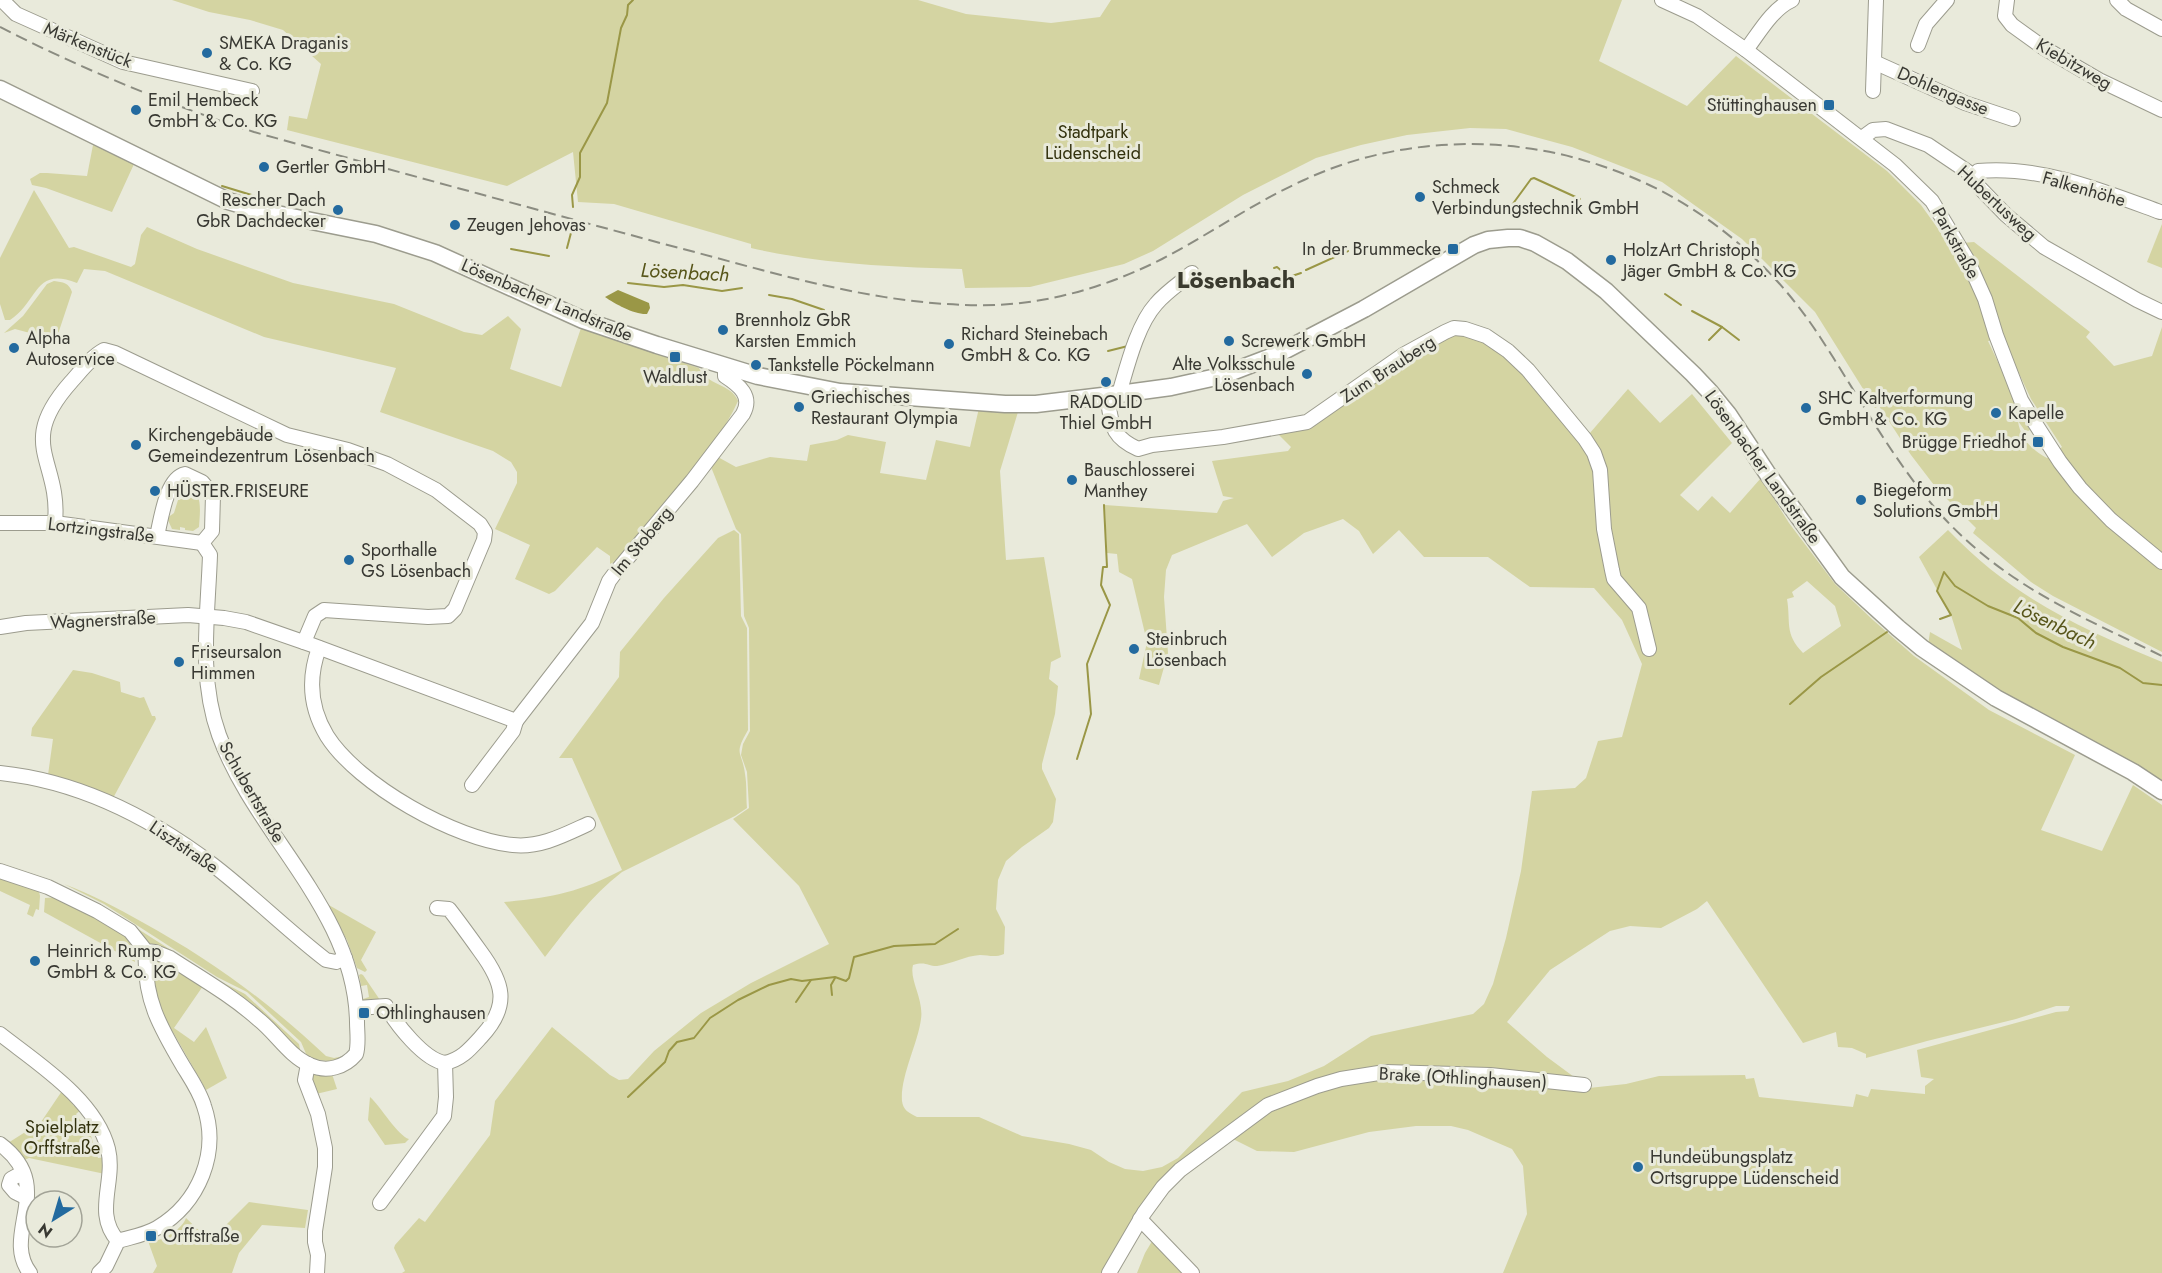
<svg xmlns="http://www.w3.org/2000/svg" width="2162" height="1273" font-family="Jost,sans-serif">
<style>
.green{fill:#d4d4a2;fill-rule:evenodd}
.water{fill:#9a9746}
.lines{fill:none;stroke-linecap:round;stroke-linejoin:round}
.stream{stroke:#9a9746;stroke-width:2}
.minor-casing{stroke:#9c9c8e;stroke-width:16}
.major-casing{stroke:#9c9c8e;stroke-width:19}
.minor{stroke:#fff;stroke-width:14}
.major{stroke:#fff;stroke-width:16}
.rail{stroke:#8b8c81;stroke-width:2;stroke-dasharray:12 6;stroke-linecap:butt}
.poi-dot{fill:#236a9f;stroke:#e9eadb;stroke-width:2}
.labels{text-anchor:middle;stroke-width:6;stroke-linejoin:round;paint-order:stroke}
.poi-label{font-size:18px;fill:#383832;stroke:#e9eadb;text-anchor:start}
.street-label{font-size:18px;fill:#383832;stroke:#e9eadb}
.park-label{font-size:18px;fill:#32310d;stroke:#e9eadb}
.water-label{font-size:20px;font-style:italic;fill:#575519;stroke:#e9eadb}
.district-label{font-size:24px;font-weight:bold;fill:#3a3a2e;stroke:#e9eadb}
</style>
<rect width="100%" height="100%" fill="#e9eadb"/>
<!-- green -->
<g class="green">
<path d="M172,0h746l48,14 85,9 49,-6 11,-17h511l-23,61 88,45 49,-50 151,115 34,34 28,39 25,-2 116,90 -4,5 28,29 38,-10 10,-29v325l-109,-56 -22,-14 -58,-49 3,-5 -39,-39 -26,-34 -32,-49 -4,2 -60,-96 -73,-73 -80,-57 -90,-35 -66,-18 -36,-1 -63,7 -46,10 -45,13 -73,37 -90,56 -29,13 -94,23 -65,1 -3,-19c-71,-2 -141,-5 -211,-21v-4l-137,-40 -36,-2 -5,-50 -66,34 -220,-56 2,-14 18,3 14,-55 -38,-34 -33,-10 -41,-8zM2003,339l28,60 31,48 -15,11c-15,-8 -27,-20 -29,-37l8,11 4,-2 -42,-89z"/>
<path d="M93,145l41,19 -22,48 -66,-24 -14,-3 -2,-6 10,-6h7l40,3z"/>
<path d="M34,190l35,58 5,-1 57,20 4,-3 6,-29 6,-8 50,22 96,34 101,21 70,28 18,3 26,-19 13,13 -11,40 51,18 20,-59 118,40c7,17 33,16 39,33 -13,30 -36,55 -55,80 -23,29 -45,59 -73,84v-9l-13,-9 -42,44 -6,3 -34,-15 15,-34 -35,-16 22,-46v-11l-6,-10 -18,-11 -113,-39 16,-44 -132,-31 -159,-66 -21,-2 -7,14c-43,-17 -38,18 -67,37h-5l-5,-16v-46z"/>
<path d="M2162,224v44l-15,-6z"/>
<path d="M54,281c9,1 15,2 18,11l-16,48 -41,-11 -11,4 19,-17 24,-32z"/>
<path d="M1465,330l42,23 76,88 45,-52 32,34 32,-29 40,49 -52,52 18,16 14,-15 18,17 31,-35 28,45 46,61 38,36 41,36 75,54 86,45 -34,75 61,21 31,-66 29,20v468h-659l24,-59 -4,-48 -11,-17 -44,-19 -17,-4h-35l-47,6 -75,20 -37,-1 -28,-14 -50,32 -73,104h-704l3,-2 -11,-23 1,-3 24,-27 6,4 65,-87 5,-34 57,-74 58,48 9,5 9,-1 26,-28 47,-38 50,-30 78,-39 -30,-58 -66,-67 16,-11 -2,-36 -6,-17 2,-11 7,-13 -1,-103 -5,-12 -3,-82 -5,-5 -25,-62v-4l5,-7 20,11 34,-10 37,4 3,-16 27,-5 11,-5 38,7 -6,31 46,7 10,-40 34,7 9,-39 39,4 -18,59 6,89 38,-3 17,100 -10,5 -2,17 9,7 -3,28 -13,50v5l14,30 -3,23 -4,6 -27,19 -16,14 -8,19 -2,29 9,18 -1,27c-10,4 -15,1 -24,1 -15,1 -29,9 -43,11 -10,0 -11,-5 -24,-1 -4,15 11,34 8,54 -3,24 -21,58 -19,82 1,9 7,12 15,16h62l43,19 47,8 22,6 18,12 16,7 18,2 19,-4 16,-9 64,-66 46,-11 36,-15 47,-30 102,-22 11,-10 9,-20 13,-46 15,-67 11,-80 43,-3 11,-10 12,-37 24,-4 20,-73 -20,-44 -28,-32 -64,-1 -42,-30h-64l-25,-27 -26,24 -14,-23 -16,-12 -39,14 -32,24 -25,-33 -75,31 -6,15 -2,27 4,56 -9,32 -20,-6 8,-37 -15,-63 -13,-7 -2,-18 -10,-1 -2,-48 112,8 6,-12 11,-3 -11,-2 -11,-35 76,-10 3,-4 -17,-17 18,-2 124,-78zM1807,581l28,25 6,20 -38,27c-19,-20 -12,-30 -16,-54l7,-2 -2,-5zM1707,901l96,142 33,-11 2,15 14,1 14,6v4l61,-17 89,-22 40,-13h14l-2,5 -12,1 -139,38 4,27 13,2 -9,7v8l-54,-5 -3,8 -12,-3 -3,13 -94,-10 -5,-19 -8,1 -1,-4 -86,1 -33,8 -37,4 -42,-31 -40,-35 43,-52 60,-39 20,-5 31,2 36,-19z"/>
<path d="M188,483c15,10 12,28 11,44l-6,4 -8,-1v-2l-5,-1v3l-8,-1 -5,-11 7,-5 9,-29z"/>
<path d="M734,530l5,4 2,82 6,12 1,102c-15,26 -6,20 -3,44 2,11 1,23 2,34l-12,8 -113,56c-31,24 -53,54 -77,85l-41,-55c47,-4 76,-10 118,-32l-50,-112h-13l60,-81 1,-25 44,-54 54,-60z"/>
<path d="M1948,530c64,67 130,97 214,132v122l-180,-103 -54,-36 2,-13 32,18 -11,-35 -32,-58z"/>
<path d="M73,670l19,3 28,9 1,10 19,6 4,-1 8,19h3l1,3 -44,81 -64,-25 5,-36 -22,-3 1,-8z"/>
<path d="M0,875l38,12 2,9 -1,14 -3,-1 -3,8 -6,-3 3,-9 -30,-14z"/>
<path d="M64,884c27,10 53,24 78,38 71,39 125,79 184,134l8,2 10,-2c-10,8 -25,5 -37,0l-6,-14 -54,-50 -30,-15 -113,-73z"/>
<path d="M60,897l65,36 11,23 -2,1 1,5 -91,-50 1,-14z"/>
<path d="M327,904l49,28 -15,28 6,10 -2,2 -8,-4 -10,-28z"/>
<path d="M135,927l81,52 29,15 54,50 2,11 -142,-108 -10,-3z"/>
<path d="M159,960l44,26 -29,42 20,14 12,-15 21,51 -21,12 -41,-72 -9,-24 -3,-23v-5z"/>
<path d="M361,974l2,1 17,25 -17,1v-2l6,-2 -2,-12 -6,1 -2,-11z"/>
<path d="M312,1074h20l5,15 -21,5 -5,-18z"/>
<path d="M62,1091l12,15 2,-2 6,5 -6,5 15,22 7,22 8,-1 -3,8 2,9 -76,-16 -7,3 -14,-18 33,-21z"/>
<path d="M370,1097c11,10 28,39 39,42l-4,4 -20,2 -17,-25z"/>
<path d="M249,1202l59,8 -3,18 -43,-3 -23,28 -7,20h-79l4,-7 -9,-25c12,2 34,-11 38,-23l24,23z"/>
<path d="M1154,1238l35,35h-52l8,-20z"/>
</g>
<!-- water -->
<path class="water" d="M618,290l31,13 1,5 -3,6c-12,1 -32,-10 -42,-17z"/>
<g class="lines">
<!-- stream -->
<g class="stream">
<path d="M222,186l46,14"/>
<path d="M1512,205l19,-26 3,-1 46,21"/>
<path d="M573,207l-1,-12 8,-18v-24l27,-50 14,-75 6,-13 1,-10 5,-5"/>
<path d="M567,248l5,-19"/>
<path d="M511,249l38,7"/>
<path d="M1274,268l3,-1 12,10 12,-4"/>
<path d="M1306,270l42,-19"/>
<path d="M628,283l36,4 19,-2 39,6 20,-3"/>
<path d="M1665,294l16,11"/>
<path d="M769,295l23,4 32,11"/>
<path d="M1692,311l30,16 17,13"/>
<path d="M1709,340l13,-13"/>
<path d="M1108,351l20,-5"/>
<path d="M1940,619l11,-4 -14,-24 7,-19 11,14 33,20 30,12 18,15 27,14 57,21 23,15 19,2"/>
<path d="M1790,704l31,-27 66,-45"/>
<path d="M1077,759l14,-45 -4,-50 23,-59 -9,-20 2,-18h4l-3,-62"/>
<path d="M832,995l-1,-10 4,-7"/>
<path d="M796,1002l15,-22"/>
<path d="M628,1097l37,-35 4,-11 8,-9 17,-4 16,-20 28,-18 31,-15 22,-6 11,2 33,-4 11,4 3,-3 5,-21 40,-11 41,-2 23,-15"/>
</g>
<!-- minor casing -->
<g class="minor-casing">
<g id="minor">
<path d="M2,0l14,14 107,48 129,29"/>
<path d="M1662,0l35,16 49,34 149,115 37,36 36,60 17,38 11,36 25,65 10,17 29,45 20,26 31,32 51,42"/>
<path d="M2007,0l-2,16 7,9 32,23 55,32 63,30"/>
<path d="M2117,0l9,9 36,20"/>
<path d="M1918,45l8,-21 21,-24"/>
<path d="M1746,50c13,-17 26,-41 46,-50"/>
<path d="M1874,62l91,41 48,16"/>
<path d="M1873,91l3,-91"/>
<path d="M1862,138l11,-8 13,-1 42,16 46,31 5,11 27,28 38,32 93,53 25,12"/>
<path d="M1974,176l4,-5c62,-6 125,20 182,41"/>
<path d="M1119,394c8,-27 18,-69 37,-90 10,-12 24,-21 36,-31"/>
<path d="M1107,396c5,28 3,40 31,53l14,-4 71,-8 84,-15 96,-67 42,-23 9,-4 11,1 21,7 22,15 20,19 57,69 9,14 6,17 4,59 8,41 2,9 25,29 10,41"/>
<path d="M0,523h55l147,20"/>
<path d="M55,523c6,-64 -40,-78 16,-141 10,-11 20,-25 33,-32l11,3 172,82 61,15 39,14 49,26 44,34 5,8 -1,8 -29,69 -7,7 -20,1 -104,-7 -9,6 -11,26"/>
<path d="M157,536c4,-16 9,-58 28,-62l17,8 11,13 -1,36 -10,12"/>
<path d="M0,627l26,-4 162,-8 36,3 22,4 66,23 204,76 76,-98 17,-42 6,-8 77,-92 51,-67c10,-18 -4,-29 -18,-38v-10"/>
<path d="M319,648c-11,30 -9,60 8,88 31,49 129,104 186,109 27,3 51,-10 75,-21"/>
<path d="M0,773c78,8 151,45 213,92 39,30 74,65 113,95l10,2 9,-4"/>
<path d="M472,785l41,-54 3,-10"/>
<path d="M0,871l48,16 49,24 33,20 16,20 9,1 15,6c29,19 61,37 88,61 18,14 31,37 52,46 17,8 35,2 46,-11 3,-10 1,-22 1,-32 -2,-112 -102,-187 -138,-287 -21,-58 -11,-120 -9,-180l-8,-12"/>
<path d="M357,1008l29,-2c10,18 38,54 59,57"/>
<path d="M0,1034c37,29 96,66 108,115 8,33 -15,64 10,92"/>
<path d="M308,1064l-3,16 13,34 7,34v19l-10,64v11l3,13 -1,18"/>
<path d="M0,1144c58,43 0,90 30,129"/>
<path d="M22,1173l-11,6 -2,6 6,7 8,4"/>
<path d="M380,1203l64,-87 2,-19 -1,-34c17,-4 25,-14 36,-26 30,-32 22,-55 -1,-86 -10,-14 -20,-28 -31,-42l-12,-1"/>
<path d="M1140,1219l52,54"/>
<path d="M99,1273l7,-7 12,-25c13,-4 27,-6 39,-13 42,-25 63,-75 47,-122 -4,-14 -13,-27 -21,-40 -23,-39 -40,-68 -37,-115"/>
<path d="M1109,1273l35,-60 19,-26 17,-17 88,-65 49,-19 24,-7 44,-7 105,3 94,10"/>
</g>
</g>
<!-- major casing -->
<g class="major-casing">
<path id="major" d="M0,89l228,112 34,10 114,23 59,19 148,67 74,25 101,31 82,16 165,12h31l83,-10 52,-7 50,-11 55,-21 88,-46 110,-64 14,-5 20,-2h12l15,5 32,18 39,30 87,83 17,18 18,22 39,59 75,104 56,51 24,20 74,50 137,74 29,19"/>
</g>
<!-- minor -->
<use href="#minor" class="minor"/>
<!-- major -->
<use href="#major" class="major"/>
<!-- rail -->
<path class="rail" d="M0,27c82,42 167,77 254,105 137,38 273,75 410,112 109,28 217,64 331,61 57,-2 116,-20 167,-46 48,-25 93,-57 142,-79 92,-43 202,-47 298,-14 91,30 166,91 218,171 40,61 74,126 123,180 64,69 137,99 219,139"/>
</g>
<!-- markers -->
<g class="poi-dot">
<circle cx="207" cy="53" r="6"/>
<rect x="1823" y="99" width="12" height="12" rx="3"/>
<circle cx="136" cy="110" r="6"/>
<circle cx="264" cy="167" r="6"/>
<circle cx="1420" cy="197" r="6"/>
<circle cx="338" cy="210" r="6"/>
<circle cx="455" cy="225" r="6"/>
<rect x="1447" y="243" width="12" height="12" rx="3"/>
<circle cx="1611" cy="260" r="6"/>
<circle cx="723" cy="330" r="6"/>
<circle cx="1229" cy="341" r="6"/>
<circle cx="949" cy="344" r="6"/>
<circle cx="14" cy="348" r="6"/>
<rect x="669" y="351" width="12" height="12" rx="3"/>
<circle cx="756" cy="365" r="6"/>
<circle cx="1307" cy="374" r="6"/>
<circle cx="1106" cy="382" r="6"/>
<circle cx="799" cy="407" r="6"/>
<circle cx="1806" cy="408" r="6"/>
<circle cx="1996" cy="413" r="6"/>
<rect x="2032" y="436" width="12" height="12" rx="3"/>
<circle cx="136" cy="445" r="6"/>
<circle cx="1072" cy="480" r="6"/>
<circle cx="155" cy="491" r="6"/>
<circle cx="1861" cy="500" r="6"/>
<circle cx="349" cy="560" r="6"/>
<circle cx="1134" cy="649" r="6"/>
<circle cx="179" cy="662" r="6"/>
<circle cx="35" cy="961" r="6"/>
<rect x="358" y="1007" width="12" height="12" rx="3"/>
<circle cx="1638" cy="1167" r="6"/>
<rect x="145" y="1230" width="12" height="12" rx="3"/>
</g>
<g class="labels">
<!-- poi labels -->
<g class="poi-label">
<text x="219" y="49">SMEKA Draganis<tspan x="219" dy="21">&amp; Co. KG</tspan></text>
<text x="148" y="106">Emil Hembeck<tspan x="148" dy="21">GmbH &amp; Co. KG</tspan></text>
<text x="1817" y="111" text-anchor="end">Stüttinghausen</text>
<text x="276" y="173">Gertler GmbH</text>
<text x="1432" y="193">Schmeck<tspan x="1432" dy="21">Verbindungstechnik GmbH</tspan></text>
<text x="326" y="206" text-anchor="end">Rescher Dach<tspan x="326" dy="21">GbR Dachdecker</tspan></text>
<text x="467" y="231">Zeugen Jehovas</text>
<text x="1441" y="255" text-anchor="end">In der Brummecke</text>
<text x="1623" y="256">HolzArt Christoph<tspan x="1623" dy="21">Jäger GmbH &amp; Co. KG</tspan></text>
<text x="735" y="326">Brennholz GbR<tspan x="735" dy="21">Karsten Emmich</tspan></text>
<text x="961" y="340">Richard Steinebach<tspan x="961" dy="21">GmbH &amp; Co. KG</tspan></text>
<text x="26" y="344">Alpha<tspan x="26" dy="21">Autoservice</tspan></text>
<text x="1241" y="347">Screwerk GmbH</text>
<text x="1295" y="370" text-anchor="end">Alte Volksschule<tspan x="1295" dy="21">Lösenbach</tspan></text>
<text x="768" y="371">Tankstelle Pöckelmann</text>
<text x="675" y="383" text-anchor="middle">Waldlust</text>
<text x="811" y="403">Griechisches<tspan x="811" dy="21">Restaurant Olympia</tspan></text>
<text x="1818" y="404">SHC Kaltverformung<tspan x="1818" dy="21">GmbH &amp; Co. KG</tspan></text>
<text x="1106" y="408" text-anchor="middle">RADOLID<tspan x="1106" dy="21">Thiel GmbH</tspan></text>
<text x="2008" y="419">Kapelle</text>
<text x="148" y="441">Kirchengebäude<tspan x="148" dy="21">Gemeindezentrum Lösenbach</tspan></text>
<text x="2026" y="448" text-anchor="end">Brügge Friedhof</text>
<text x="1084" y="476">Bauschlosserei<tspan x="1084" dy="21">Manthey</tspan></text>
<text x="1873" y="496">Biegeform<tspan x="1873" dy="21">Solutions GmbH</tspan></text>
<text x="167" y="497">HÜSTER.FRISEURE</text>
<text x="361" y="556">Sporthalle<tspan x="361" dy="21">GS Lösenbach</tspan></text>
<text x="1146" y="645">Steinbruch<tspan x="1146" dy="21">Lösenbach</tspan></text>
<text x="191" y="658">Friseursalon<tspan x="191" dy="21">Himmen</tspan></text>
<text x="47" y="957">Heinrich Rump<tspan x="47" dy="21">GmbH &amp; Co. KG</tspan></text>
<text x="376" y="1019">Othlinghausen</text>
<text x="1650" y="1163">Hundeübungsplatz<tspan x="1650" dy="21">Ortsgruppe Lüdenscheid</tspan></text>
<text x="163" y="1242">Orffstraße</text>
</g>
<!-- street labels -->
<g class="street-label">
<text transform="translate(88 45) rotate(22)" y="6">Märkenstück</text>
<text transform="translate(2074 64) rotate(30)" y="6">Kiebitzweg</text>
<text transform="translate(1943 91) rotate(23)" y="6">Dohlengasse</text>
<text transform="translate(2084 189) rotate(16)" y="6">Falkenhöhe</text>
<text transform="translate(1997 203) rotate(43)" y="6">Hubertusweg</text>
<text transform="translate(1956 243) rotate(61)" y="6">Parkstraße</text>
<text transform="translate(547 300) rotate(23)" y="6">Lösenbacher Landstraße</text>
<text transform="translate(1388 369) rotate(-33)" y="6">Zum Brauberg</text>
<text transform="translate(1763 467) rotate(54)" y="6">Lösenbacher Landstraße</text>
<text transform="translate(101 530) rotate(7)" y="6">Lortzingstraße</text>
<text transform="translate(642 541) rotate(-50)" y="6">Im Stoberg</text>
<text transform="translate(103 620) rotate(-3)" y="6">Wagnerstraße</text>
<text transform="translate(252 792) rotate(60)" y="6">Schubertstraße</text>
<text transform="translate(184 847) rotate(34)" y="6">Lisztstraße</text>
<text transform="translate(1463 1078) rotate(3)" y="6">Brake (Othlinghausen)</text>
</g>
<!-- park labels -->
<g class="park-label">
<text x="1093" y="138">Stadtpark<tspan x="1093" dy="21">Lüdenscheid</tspan></text>
<text x="62" y="1133">Spielplatz<tspan x="62" dy="21">Orffstraße</tspan></text>
</g>
<!-- water labels -->
<g class="water-label">
<text transform="translate(685 272) rotate(3)" y="7">Lösenbach</text>
<text transform="translate(2055 624) rotate(26)" y="7">Lösenbach</text>
</g>
<!-- district labels -->
<g class="district-label">
<text x="1236" y="288">Lösenbach</text>
</g>
</g>
<!-- north arrow -->
<g transform="translate(54 1219) rotate(217)"><circle r="28" fill="#e9eadb" stroke="#a2a397" stroke-width="1.5"/>
<path d="M0-4.5L10 22L0 15L-10 22Z" fill="#236a9f"/>
<text y="-9" font-size="16" font-weight="bold" text-anchor="middle" fill="#383832">N</text>
</g>
</svg>
